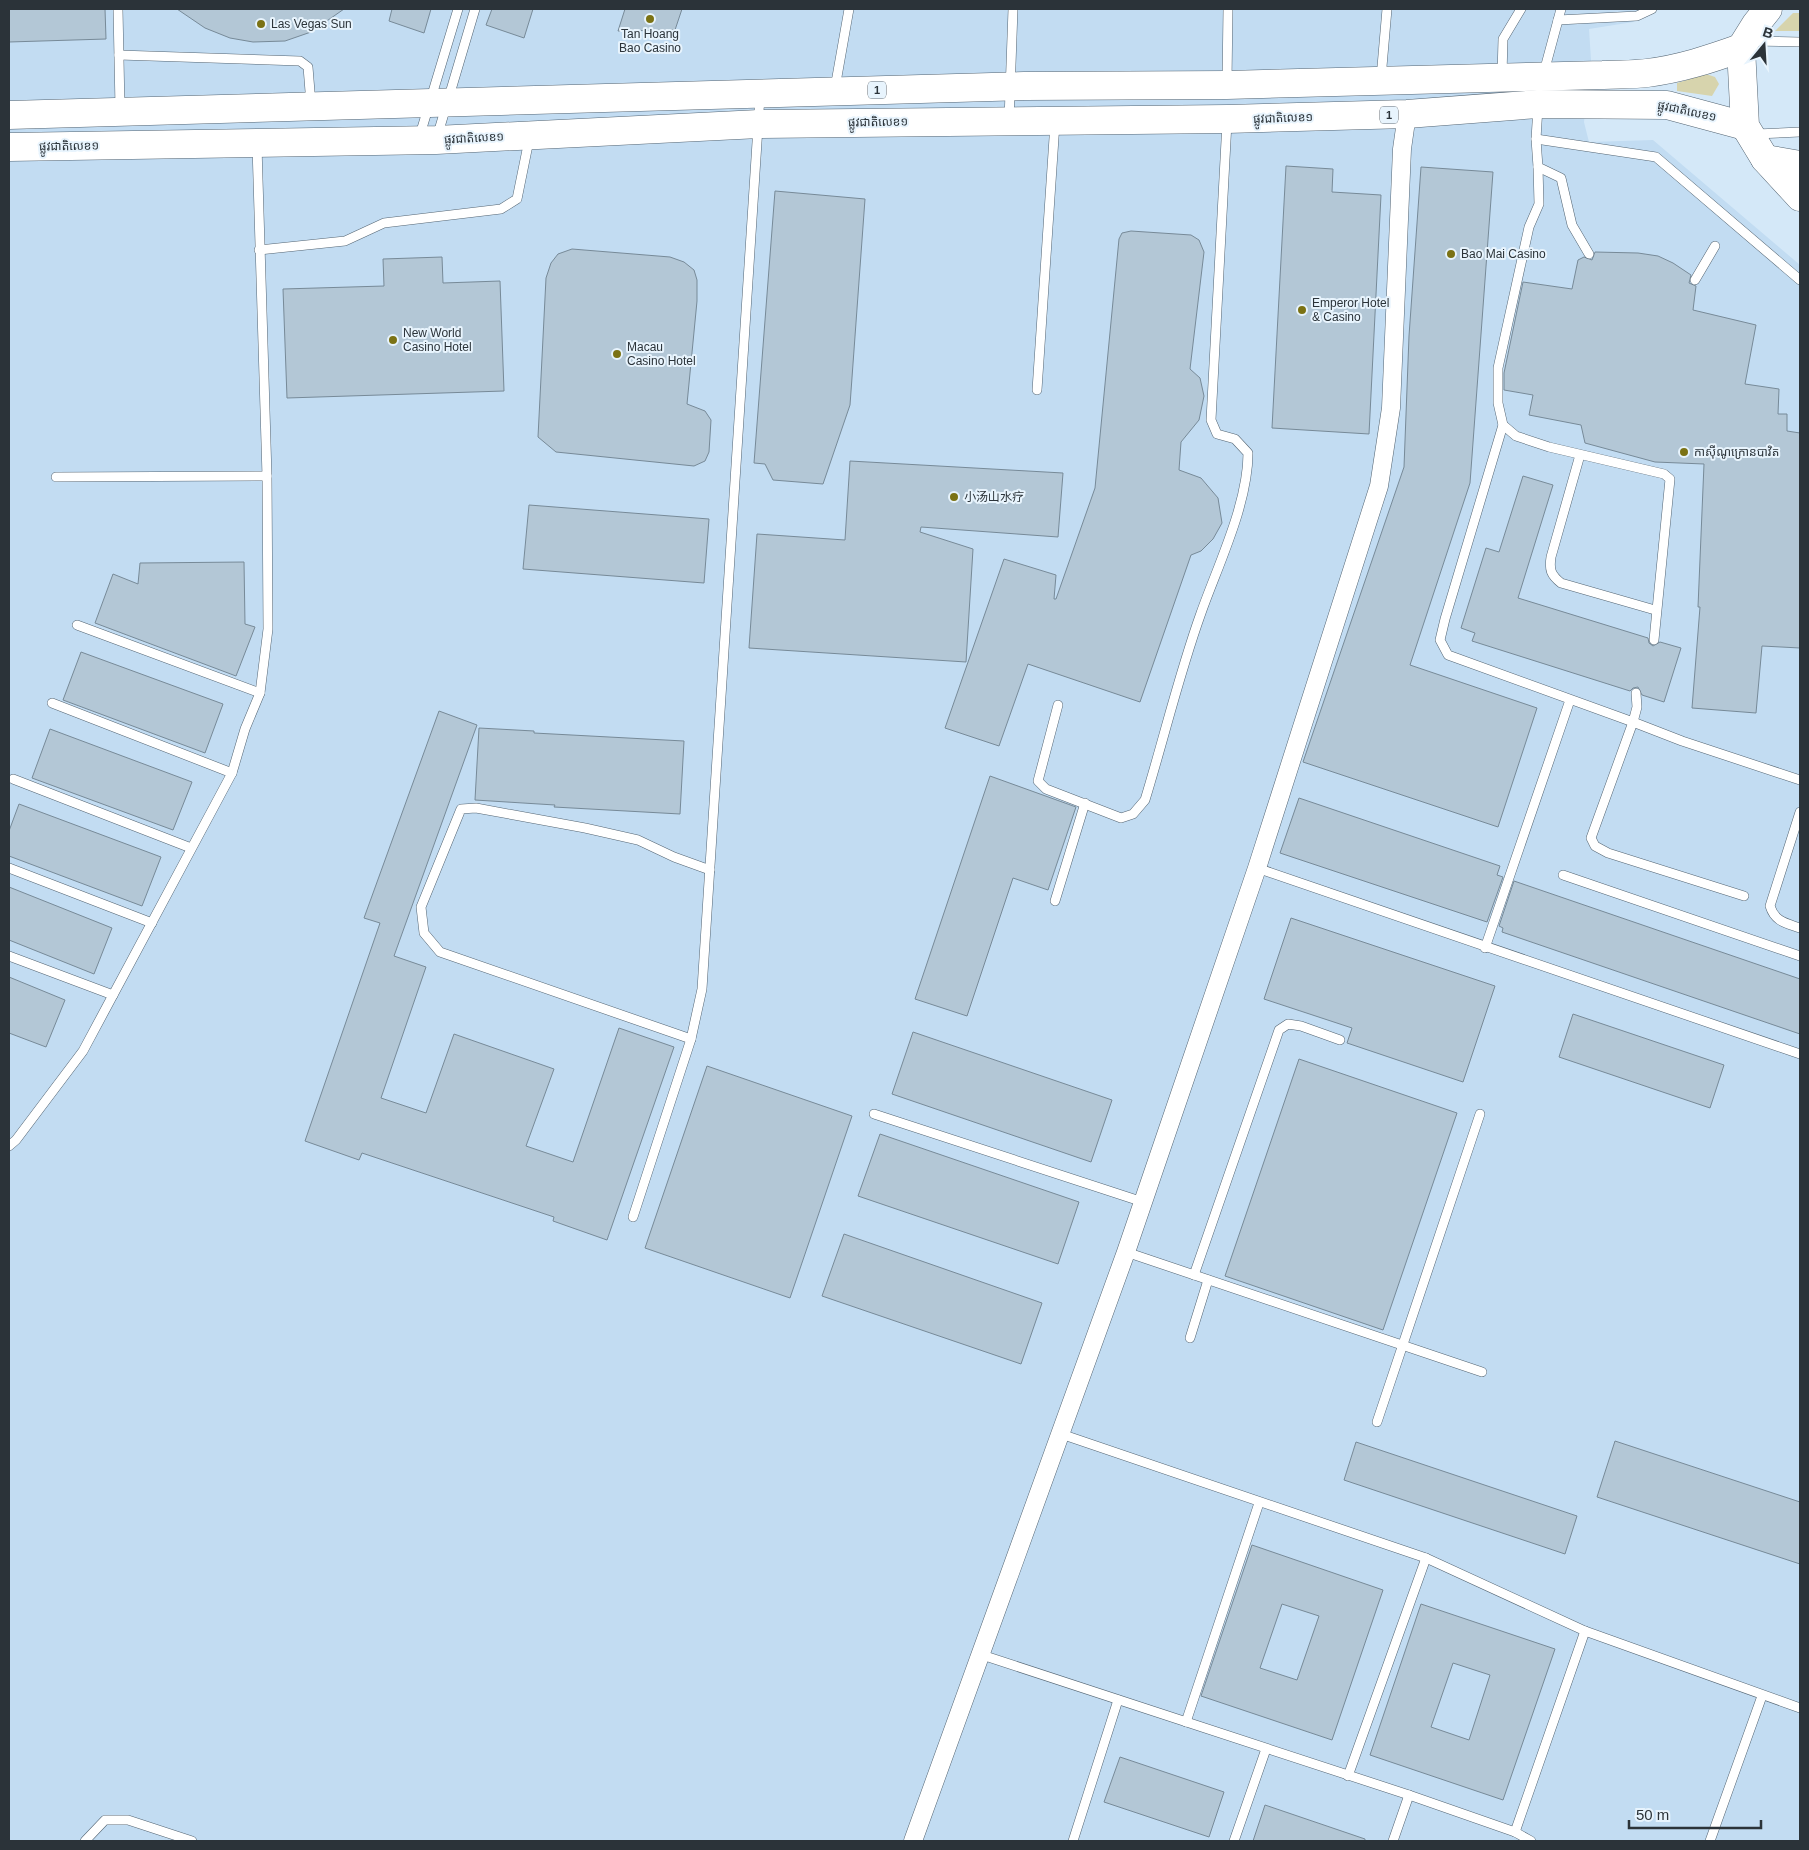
<svg xmlns="http://www.w3.org/2000/svg" width="1809" height="1850" font-family="Arial,'Noto Sans SC','Noto Sans Khmer',sans-serif">
<style>
.built{fill:#c2dcf2}
.green{fill:#d7d4ad}
.building{fill:#b3c7d6;stroke:#778a98;fill-rule:evenodd}
.lines{fill:none;stroke-linecap:round;stroke-linejoin:round}
.lane-casing{stroke:#546573;stroke-width:10}
.street-casing{stroke:#546573;stroke-width:19}
.highway-casing{stroke:#546573;stroke-width:29}
.lane{stroke:#fff;stroke-width:9}
.street{stroke:#fff;stroke-width:18}
.highway{stroke:#fff;stroke-width:28}
.poi-dot{fill:#7b7214;stroke:#e8f4fd;stroke-width:2}
.labels{text-anchor:middle;stroke-width:4;stroke-linejoin:round;paint-order:stroke}
.shield{fill:#e8f4fd;stroke:#646d74;stroke-width:1}
.shield-label{font-size:11px;font-weight:bold;fill:#2b3339}
.poi-label{font-size:12px;fill:#2b3339;stroke:#e8f4fd;text-anchor:start}
.street-label{font-size:12px;fill:#2b3339;stroke:#e8f4fd}
</style>
<rect width="100%" height="100%" fill="#d4e8f8"/>
<!-- built -->
<path class="built" d="M9,9h1647l-23,13 -44,7 2,31 -7,62 5,20 64,-2 147,125v1576h-1791z"/>
<!-- green -->
<g class="green">
<path d="M1793,13h7v18h-25z"/>
<path d="M1706,74l9,3 4,7 -7,12 -35,-5v-8z"/>
</g>
<!-- building -->
<g class="building">
<path d="M9,9h96l1,30 -97,3z"/>
<path d="M177,9h167l-33,23 -26,9 -32,1 -23,-4 -25,-10z"/>
<path d="M392,9h39l-7,24 -35,-12z"/>
<path d="M492,9h41l-9,29 -38,-13z"/>
<path d="M625,9h57l-7,21 -57,1z"/>
<path d="M1286,166l47,3 -1,23 49,3 -12,239 -97,-6z"/>
<path d="M1421,167l72,5 -23,311 -60,182 127,43 -39,119 -195,-65 101,-295 5,-131z"/>
<path d="M775,191l90,8 -15,206 -27,79 -50,-4 -8,-16 -11,-1z"/>
<path d="M1131,231l60,4 8,5 5,12 -14,117 10,9 4,18 -5,24 -18,22 -2,28 22,8 17,20 4,25 -9,16 -12,12 -10,4 -51,147 -112,-38 -29,82 -54,-18 59,-169 52,16 -2,24h2l39,-111 24,-249 3,-6z"/>
<path d="M572,249l98,8 14,5 10,8 3,10v21l-10,103 18,7 6,9 -2,32 -4,9 -11,5 -138,-14 -18,-15 8,-159 5,-15 7,-9z"/>
<path d="M1595,252l43,1 20,3 15,7 18,12 -2,8 7,3 -3,24 63,15 -11,59 34,5 -1,25h9v17l13,2v215l-38,-2 -6,67 -64,-5 8,-101h-2l6,-143 -49,-2 -70,-19 -4,-18 -52,-10 4,-20 -29,-5v-17l19,-91 49,7 6,-29 6,-3 8,3z"/>
<path d="M442,257l1,26 57,-2 4,110 -217,7 -4,-109 101,-3 -1,-27z"/>
<path d="M850,461l213,12 -5,64 -137,-10 -1,5 53,17 -7,113 -217,-14 8,-114 88,6z"/>
<path d="M1523,476l30,9 -35,113 130,40 1,5 4,3 7,-4 21,6 -17,54 -22,-7 -4,-8 -5,1 -3,3 -158,-50 3,-8 -14,-5 25,-80 13,4z"/>
<path d="M529,505l180,14 -5,64 -181,-14z"/>
<path d="M244,562l1,62 10,3 -19,49 -141,-53 18,-49 25,10 2,-21z"/>
<path d="M81,652l142,52 -18,49 -142,-53z"/>
<path d="M439,711l38,14 -83,231 32,11 -45,131 45,15 28,-79 100,35 -28,77 47,16 46,-134 55,19 -67,193 -54,-19 1,-4 -192,-64 -3,7 -54,-19 75,-218 -16,-5z"/>
<path d="M479,728l55,3v2l150,8 -4,73 -126,-7 1,-2 -80,-5z"/>
<path d="M50,729l142,53 -19,48 -141,-52z"/>
<path d="M990,776l86,31 -28,83 -35,-12 -46,138 -52,-17z"/>
<path d="M1299,798l201,68 -3,9 6,2 -16,45 -207,-69z"/>
<path d="M19,804l142,53 -19,49 -133,-50v-25z"/>
<path d="M1514,881l286,98v55l-298,-102 1,-4 -4,-2z"/>
<path d="M9,887l103,41 -18,46 -85,-34z"/>
<path d="M1291,918l204,68 -32,96 -116,-39 5,-15 -88,-29z"/>
<path d="M9,977l56,23 -19,47 -37,-14z"/>
<path d="M1573,1014l151,51 -14,43 -151,-51z"/>
<path d="M913,1032l199,68 -21,62 -199,-68z"/>
<path d="M1299,1059l158,54 -74,217 -158,-54z"/>
<path d="M707,1066l145,50 -62,182 -145,-50z"/>
<path d="M880,1134l199,68 -21,62 -200,-68z"/>
<path d="M844,1234l198,69 -21,61 -199,-68z"/>
<path d="M1615,1441l185,61v62l-203,-67z"/>
<path d="M1356,1442l221,74 -12,38 -221,-74z"/>
<path d="M1252,1545l131,45 -51,150 -131,-44zM1282,1604l37,12 -22,64 -37,-12z"/>
<path d="M1421,1604l134,45 -52,151 -133,-45zM1453,1663l37,12 -21,65 -38,-13z"/>
<path d="M1120,1757l104,35 -15,45 -105,-35z"/>
<path d="M1265,1805l100,34v2h-112z"/>
</g>
<g class="lines">
<!-- lane casing -->
<g class="lane-casing">
<g id="lane">
<path d="M118,9l2,99"/>
<path d="M1558,20l79,-4 15,-7"/>
<path d="M1751,41l49,1"/>
<path d="M119,55l181,6 8,6 3,37"/>
<path d="M1544,72l17,-63"/>
<path d="M1502,75l1,-36 18,-30"/>
<path d="M1381,78l6,-69"/>
<path d="M1227,81l1,-72"/>
<path d="M835,88l14,-79"/>
<path d="M1538,107l-2,32 2,28 23,11 11,47 17,29"/>
<path d="M1009,120l4,-111"/>
<path d="M1756,134l44,-2"/>
<path d="M437,137l38,-128"/>
<path d="M419,138l39,-129"/>
<path d="M1536,139l120,18 144,123"/>
<path d="M1538,167l1,37 -10,23 -31,141v35l5,22 13,11 33,11 115,27 6,5 -16,161"/>
<path d="M259,250l86,-9 39,-18 117,-14 16,-10 12,-59"/>
<path d="M1695,280l20,-34"/>
<path d="M1037,390l18,-267"/>
<path d="M1503,425l-58,194 -5,21 8,15 185,67 4,-15 -1,-14"/>
<path d="M1580,455l-29,102c-2,13 0,18 10,26l94,27"/>
<path d="M56,477l211,-1"/>
<path d="M77,625l183,68"/>
<path d="M52,703l180,70"/>
<path d="M1058,705l-20,76 8,8 75,29 12,-4 12,-14c19,-62 34,-126 56,-187 17,-48 47,-109 47,-160l-13,-14 -18,-5 -6,-14 16,-298"/>
<path d="M13,779l178,69"/>
<path d="M1800,812l-30,94c5,16 16,17 30,22"/>
<path d="M9,868l143,55"/>
<path d="M1257,868l543,186"/>
<path d="M1563,875l237,81"/>
<path d="M1744,896l-136,-43 -13,-7 -4,-8 42,-116 49,19 118,39"/>
<path d="M1055,901l30,-98"/>
<path d="M1485,948l85,-248"/>
<path d="M9,956l104,39"/>
<path d="M691,1039l-251,-87 -16,-19 -3,-26 40,-98 15,-1 109,20 53,12 36,17 36,13"/>
<path d="M874,1114l269,88"/>
<path d="M9,1146l7,-6 67,-89 149,-278 13,-44 15,-36 8,-64 -1,-153 -10,-330"/>
<path d="M633,1217l58,-178 11,-50 58,-893"/>
<path d="M1126,1252l356,120"/>
<path d="M1194,1275l85,-245 9,-6 13,2 39,14"/>
<path d="M1190,1338l18,-58"/>
<path d="M1377,1422l103,-308"/>
<path d="M1061,1434l365,124 159,73 215,77"/>
<path d="M979,1654l430,141 106,37 16,9"/>
<path d="M1186,1722l73,-219"/>
<path d="M1348,1776l78,-218"/>
<path d="M1515,1832l70,-201"/>
<path d="M85,1841l20,-21h23l64,21"/>
<path d="M1073,1841l45,-141"/>
<path d="M1234,1841l32,-92"/>
<path d="M1393,1841l16,-46"/>
<path d="M1710,1841l52,-145"/>
</g>
</g>
<!-- street casing -->
<g class="street-casing">
<path id="street" d="M913,1841l213,-589 131,-384 122,-382 12,-78 11,-259 5,-35"/>
</g>
<!-- highway casing -->
<g class="highway-casing">
<g id="highway">
<path d="M1768,9l-12,15 -15,24 4,78 20,33 35,38"/>
<path d="M9,115l1015,-29 203,-1 376,-10c15,-1 29,0 44,-2 33,-4 63,-14 94,-25"/>
<path d="M9,147l427,-7 323,-16 468,-5 180,-5 131,-10 129,1 78,21"/>
<path d="M1765,159l35,6"/>
</g>
</g>
<!-- lane -->
<use href="#lane" class="lane"/>
<!-- street -->
<use href="#street" class="street"/>
<!-- highway -->
<use href="#highway" class="highway"/>
</g>
<!-- markers -->
<g class="poi-dot">
<circle cx="650" cy="19" r="5"/>
<circle cx="261" cy="24" r="5"/>
<circle cx="1451" cy="254" r="5"/>
<circle cx="1302" cy="310" r="5"/>
<circle cx="393" cy="340" r="5"/>
<circle cx="617" cy="354" r="5"/>
<circle cx="1684" cy="452" r="5"/>
<circle cx="954" cy="497" r="5"/>
</g>
<g class="labels">
<!-- shield labels -->
<g class="shield">
<rect x="868" y="81.5" width="18" height="17" rx="4"/>
<rect x="1380" y="106.5" width="18" height="17" rx="4"/>
</g>
<g class="shield-label">
<text x="877" y="94">1</text>
<text x="1389" y="119">1</text>
</g>
<!-- poi labels -->
<g class="poi-label">
<text x="271" y="28">Las Vegas Sun</text>
<text x="650" y="38" text-anchor="middle">Tan Hoang<tspan x="650" dy="14">Bao Casino</tspan></text>
<text x="1461" y="258">Bao Mai Casino</text>
<text x="1312" y="307">Emperor Hotel<tspan x="1312" dy="14">&amp; Casino</tspan></text>
<text x="403" y="337">New World<tspan x="403" dy="14">Casino Hotel</tspan></text>
<text x="627" y="351">Macau<tspan x="627" dy="14">Casino Hotel</tspan></text>
<text x="1694" y="456">កាស៊ីណូក្រោនបាវិត</text>
<text x="964" y="501">小汤山水疗</text>
</g>
<!-- street labels -->
<g class="street-label">
<text transform="translate(1687 111) rotate(12)" y="4">ផ្លូវជាតិលេខ១</text>
<text transform="translate(1283 118) rotate(-2)" y="4">ផ្លូវជាតិលេខ១</text>
<text transform="translate(878 122) rotate(-1)" y="4">ផ្លូវជាតិលេខ១</text>
<text transform="translate(474 138) rotate(-3)" y="4">ផ្លូវជាតិលេខ១</text>
<text transform="translate(69 146) rotate(-1)" y="4">ផ្លូវជាតិលេខ១</text>
</g>
</g>
<!-- border -->
<rect width="1809" height="1850" fill="none" stroke="#2b3339" stroke-width="20"/>
<!-- north arrow -->
<g transform="translate(1764 45) rotate(18)" stroke="#e8f4fd" stroke-width="4" paint-order="stroke">
<path d="M0-4L9 19L0 12L-9 19Z" fill="#2b3339"/>
<text y="-8" font-size="14" font-weight="bold" text-anchor="middle" fill="#2b3339">B</text>
</g>
<!-- scale -->
<path d="M1629 1820v8h132v-8" fill="none" stroke="#2b3339" stroke-width="2.5"/>
<text x="1636" y="1820" font-size="15" fill="#2b3339" stroke="#e8f4fd" stroke-width="4" paint-order="stroke">50 m</text>
</svg>
